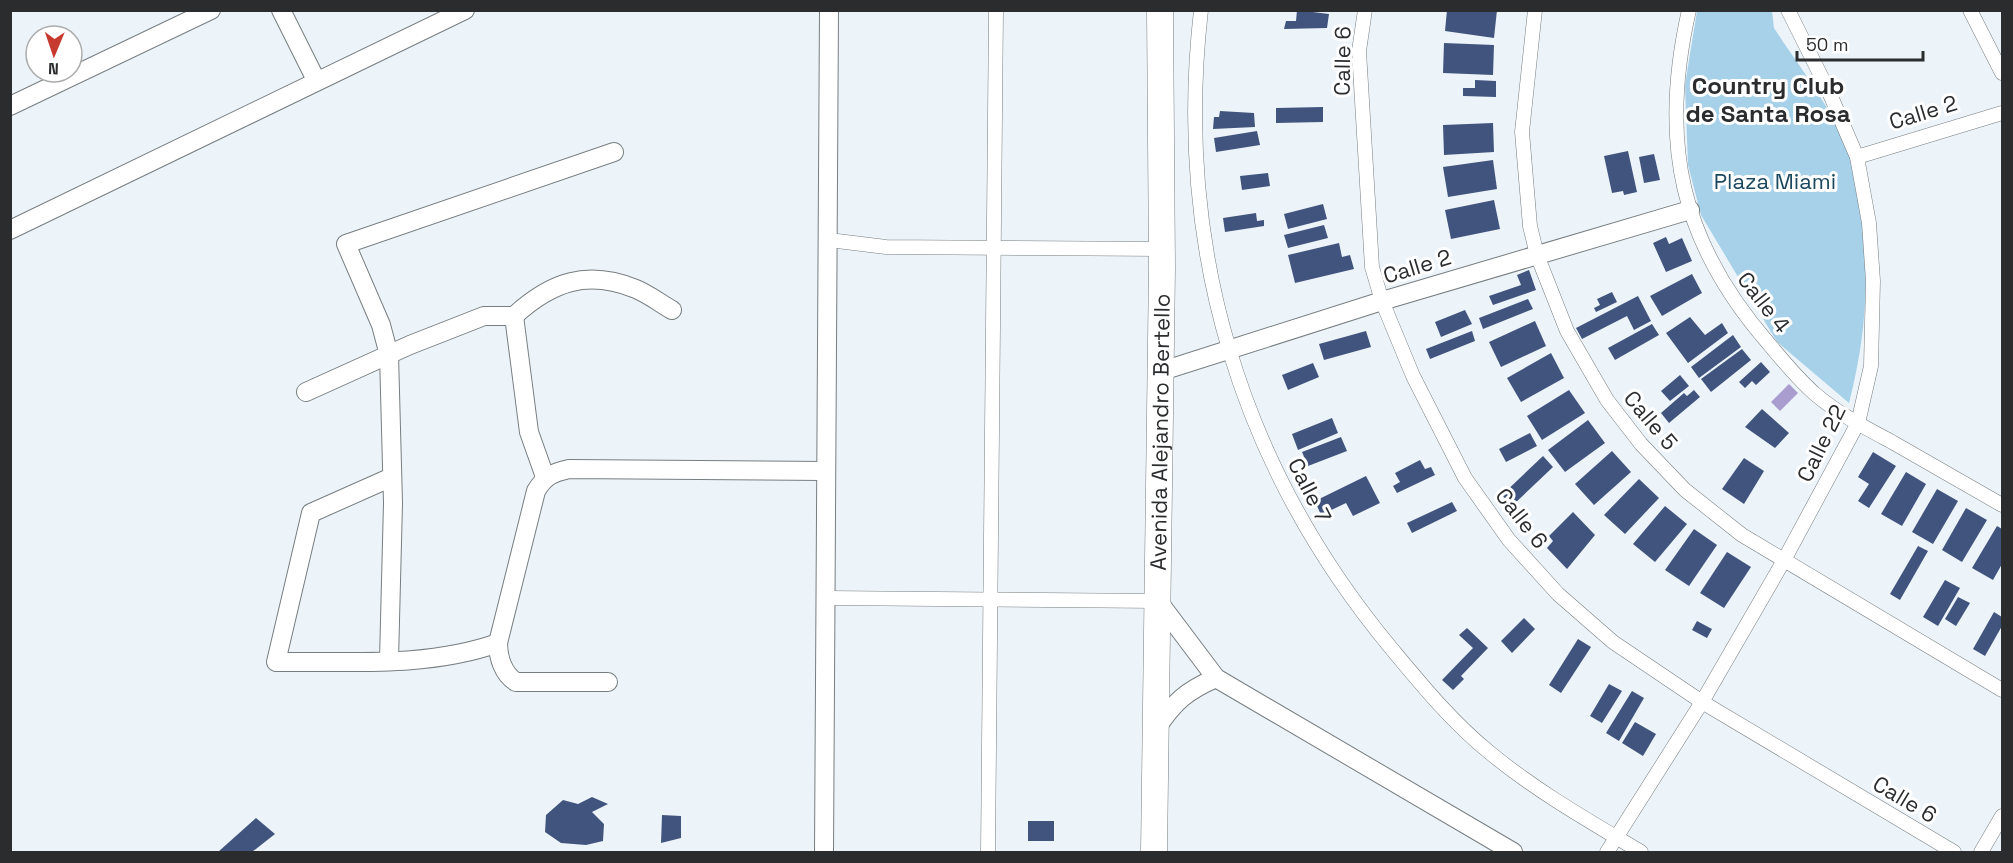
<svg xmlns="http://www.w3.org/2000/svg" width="2013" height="863" font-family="'Space Grotesk',sans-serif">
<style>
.green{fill:#a7d1e9}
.water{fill:#a99cce}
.building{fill:#41547e}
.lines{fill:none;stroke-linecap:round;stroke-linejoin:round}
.pedestrian-casing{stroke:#777e81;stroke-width:15}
.minor-casing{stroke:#777e81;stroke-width:20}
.secondary-casing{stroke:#777e81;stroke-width:27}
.pedestrian{stroke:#fff;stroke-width:14}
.minor{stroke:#fff;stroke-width:18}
.secondary{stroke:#fff;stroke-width:26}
.labels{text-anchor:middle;stroke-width:6;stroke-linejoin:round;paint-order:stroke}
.street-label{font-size:22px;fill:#2a2c2e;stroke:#fff}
.park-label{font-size:22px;fill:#1b485f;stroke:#fff}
.neighbourhood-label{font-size:24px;font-weight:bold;fill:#2a2c2e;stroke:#fff}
</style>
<rect width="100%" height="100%" fill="#edf4f9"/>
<!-- green -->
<path class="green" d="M1697,11h75l2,17c28,43 62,86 80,134 5,12 5,28 6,41 10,71 7,130 -11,200l-72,-61 -76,-127 -13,-50 -3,-80z"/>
<!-- water -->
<path class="water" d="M1789,384l9,9 -18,18 -9,-9z"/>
<!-- building -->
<g class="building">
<path d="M1297,10l32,4 -2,14 -43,1 2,-8h10z"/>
<path d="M1447,10h50l-3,28 -49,-7z"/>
<path d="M1444,43l50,2 -1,30 -50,-2z"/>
<path d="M1475,80l21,1v16l-33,-1v-8h12z"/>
<path d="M1323,107v15l-47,1v-15z"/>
<path d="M1220,111l34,2 1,14 -42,2 1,-12h5z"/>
<path d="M1493,123l1,29 -50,3 -1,-30z"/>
<path d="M1257,131l3,14 -44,7 -2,-14z"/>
<path d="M1628,151l9,41 -13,3 -1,-4 -11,2 -8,-37z"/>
<path d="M1654,154l6,26 -16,3 -5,-26z"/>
<path d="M1493,160l4,29 -49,8 -5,-30z"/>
<path d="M1268,173l2,13 -28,4 -2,-14z"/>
<path d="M1494,200l6,29 -49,10 -6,-29z"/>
<path d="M1323,204l4,15 -39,10 -4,-15z"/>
<path d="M1256,213l1,8 7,-1v6l-39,6 -2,-14z"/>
<path d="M1324,225l4,13 -40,10 -4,-13z"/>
<path d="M1666,237l3,7 13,-6 10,23 -26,11 -13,-29z"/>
<path d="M1339,243l3,14 8,-2 4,14 -59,14 -7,-28z"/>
<path d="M1529,270l7,20 -43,15 -4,-9 32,-11 -4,-10z"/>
<path d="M1692,274l10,19 -40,23 -12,-20z"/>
<path d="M1612,292l5,10 -21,10 -2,-4 6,-3 -3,-6z"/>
<path d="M1638,296l13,25 -17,9 -7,-14 -45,23 -6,-11z"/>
<path d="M1528,299l5,10 -50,20 -4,-11z"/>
<path d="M1465,310l7,14 -31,13 -6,-15z"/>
<path d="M1690,317l15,18 17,-12 6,10 -40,30 -22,-30z"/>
<path d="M1535,321l11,25 -45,21 -12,-25z"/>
<path d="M1652,324l7,11 -44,25 -7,-12z"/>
<path d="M1366,331l5,16 -47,13 -5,-16z"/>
<path d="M1472,331l3,10 -45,18 -4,-10z"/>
<path d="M1733,335l8,12 -42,31 -8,-11z"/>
<path d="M1742,349l9,11 -40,32 -10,-13z"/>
<path d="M1551,353l13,25 -43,24 -14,-24z"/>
<path d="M1761,362l9,10 -14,13 -4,-4 -7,7 -6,-6z"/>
<path d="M1313,363l6,14 -31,13 -6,-15z"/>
<path d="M1680,375l9,11 -19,15 -9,-10z"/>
<path d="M1569,390l16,23 -43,27 -15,-24z"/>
<path d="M1694,390l6,7 -31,26 -8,-10 23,-20 3,3z"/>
<path d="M1762,409l27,24 -14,15 -30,-21z"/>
<path d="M1332,418l6,15 -40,17 -6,-16z"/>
<path d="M1588,420l17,23 -40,29 -17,-22z"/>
<path d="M1530,433l7,13 -31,16 -7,-13z"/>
<path d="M1341,437l6,14 -39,15 -6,-14z"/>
<path d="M1612,451l19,21 -37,33 -19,-21z"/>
<path d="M1873,452l23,14 -27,42 -11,-7 11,-17 -11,-7z"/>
<path d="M1543,456l10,11 -41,39 -10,-11z"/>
<path d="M1744,458l20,13 -20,33 -22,-15z"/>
<path d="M1420,460l5,9 6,-2 4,8 -38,18 -4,-7 7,-4 -5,-9z"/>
<path d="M1906,472l20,12 -24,42 -21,-12z"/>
<path d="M1366,476l14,27 -27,13 -7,-13 -25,12 -6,-14z"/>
<path d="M1639,479l20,19 -34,36 -21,-19z"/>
<path d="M1937,489l21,12 -25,43 -21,-12z"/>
<path d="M1452,502l5,9 -45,22 -5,-10z"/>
<path d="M1665,506l22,18 -32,38 -22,-18z"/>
<path d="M1966,508l21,12 -25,42 -20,-12z"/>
<path d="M1573,512l22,23 -28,34 -20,-21 6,-7 -4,-5z"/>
<path d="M1997,526l5,3v35l-9,16 -21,-12z"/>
<path d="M1694,529l23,16 -28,41 -24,-16z"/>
<path d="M1918,546l10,5 -28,49 -10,-6z"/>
<path d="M1727,552l24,15 -27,41 -24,-15z"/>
<path d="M1945,580l15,8 -22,38 -15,-9z"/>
<path d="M1958,597l12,6 -14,23 -11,-7z"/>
<path d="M1994,612l8,5v9l-17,30 -12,-7z"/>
<path d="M1524,618l11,11 -23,24 -11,-12z"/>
<path d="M1697,621l15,8 -5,9 -15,-8z"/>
<path d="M1467,628l21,20 -27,28 3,3 -11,11 -11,-10 31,-32 -14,-13z"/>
<path d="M1578,639l13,8 -30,46 -12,-8z"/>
<path d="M1609,684l13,7 -20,32 -12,-7z"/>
<path d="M1632,691l12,7 -25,43 -13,-8z"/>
<path d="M1635,722l21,12 -13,22 -21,-13z"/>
<path d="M592,797l16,7 -16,8 12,12 -1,17 -17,4 -25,-2 -16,-11 1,-17 17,-15 15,4z"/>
<path d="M662,815l19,1v22l-20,5z"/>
<path d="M256,818l19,16 -23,18h-34z"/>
<rect x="1028" y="821" width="26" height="20"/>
</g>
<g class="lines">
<!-- pedestrian casing -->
<g class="pedestrian-casing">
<g id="pedestrian">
<path d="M1201,10c-27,237 39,456 190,638 30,36 61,74 98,104 47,39 100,69 152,100"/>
<path d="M1365,10l-6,41 13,216 10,34 31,75 52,102 44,62 49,54 55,48 89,60 252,150"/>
<path d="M1535,10l-13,122 8,94 7,29 30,76 40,69 34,44 44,46 57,45 260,155"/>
<path d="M1689,10c-30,132 -9,232 80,334 14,17 29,35 46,50 22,19 51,34 77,48 37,21 74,42 110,63"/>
<path d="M1970,10l32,63"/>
<path d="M1857,157l145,-44"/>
<path d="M829,240l57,7 276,2"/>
<path d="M827,598l331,3"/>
<path d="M988,852l8,-842"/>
<path d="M1607,852l95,-150 81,-140 75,-139 13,-57 2,-85 -4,-58 -12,-66 -28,-65 -41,-82"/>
<path d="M1981,852l21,-36"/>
</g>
</g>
<!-- minor casing -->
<g class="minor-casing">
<g id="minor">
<path d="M281,10l35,70"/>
<path d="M10,106l201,-96"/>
<path d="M10,230l455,-220"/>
<path d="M514,316l15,116 16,45"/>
<path d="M1159,372l223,-71 308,-91"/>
<path d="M306,392l104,-47 74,-29h30c37,-34 73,-47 122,-27 12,5 24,14 36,21"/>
<path d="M392,477l-81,36 -35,149c74,-1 151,6 222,-19l38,-152c9,-15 16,-18 33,-22l256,2"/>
<path d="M1158,601l58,77 297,174"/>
<path d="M498,643c0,14 5,31 18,39h92"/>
<path d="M389,660l4,-157 -4,-148 -8,-30 -35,-81 268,-92"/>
<path d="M1156,729c18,-27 30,-38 60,-51"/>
<path d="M824,852l5,-842"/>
</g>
</g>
<!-- secondary casing -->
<g class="secondary-casing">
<g id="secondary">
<path id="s1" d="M1154,852l8,-584 -2,-258"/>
</g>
</g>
<!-- pedestrian -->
<use href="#pedestrian" class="pedestrian"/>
<!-- minor -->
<use href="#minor" class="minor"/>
<!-- secondary -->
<use href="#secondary" class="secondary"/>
</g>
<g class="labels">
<!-- street labels -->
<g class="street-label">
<text transform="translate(1342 61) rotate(-89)" y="8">Calle 6</text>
<text transform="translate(1923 112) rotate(-17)" y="8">Calle 2</text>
<text transform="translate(1417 266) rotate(-17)" y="8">Calle 2</text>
<text transform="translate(1764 302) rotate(52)" y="8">Calle 4</text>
<text transform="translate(1651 420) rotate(50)" y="8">Calle 5</text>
<text dy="8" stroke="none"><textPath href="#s1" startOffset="420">Avenida Alejandro Bertello</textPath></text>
<text transform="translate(1821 443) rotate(-64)" y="8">Calle 22</text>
<text transform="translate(1310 490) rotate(63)" y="8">Calle 7</text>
<text transform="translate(1522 518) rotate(52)" y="8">Calle 6</text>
<text transform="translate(1905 799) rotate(31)" y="8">Calle 6</text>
</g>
<!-- park labels -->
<g class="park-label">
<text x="1775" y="189">Plaza Miami</text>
</g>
<!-- neighbourhood labels -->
<g class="neighbourhood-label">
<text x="1768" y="94">Country Club<tspan x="1768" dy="28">de Santa Rosa</tspan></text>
</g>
</g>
<!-- border -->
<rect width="2013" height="863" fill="none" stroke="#2a2c2e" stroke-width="24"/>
<!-- north arrow -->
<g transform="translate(54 54) rotate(182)"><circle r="28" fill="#ffffff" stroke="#aaabab" stroke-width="1.5"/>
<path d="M0-4.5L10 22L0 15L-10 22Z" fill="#c73a2f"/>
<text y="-9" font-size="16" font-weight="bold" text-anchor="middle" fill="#2a2c2e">N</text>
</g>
<!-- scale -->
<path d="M1797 51v9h126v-9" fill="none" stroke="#2a2c2e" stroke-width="3"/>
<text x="1806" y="51" font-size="18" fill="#2a2c2e" stroke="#ffffff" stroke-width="4.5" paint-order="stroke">50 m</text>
</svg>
